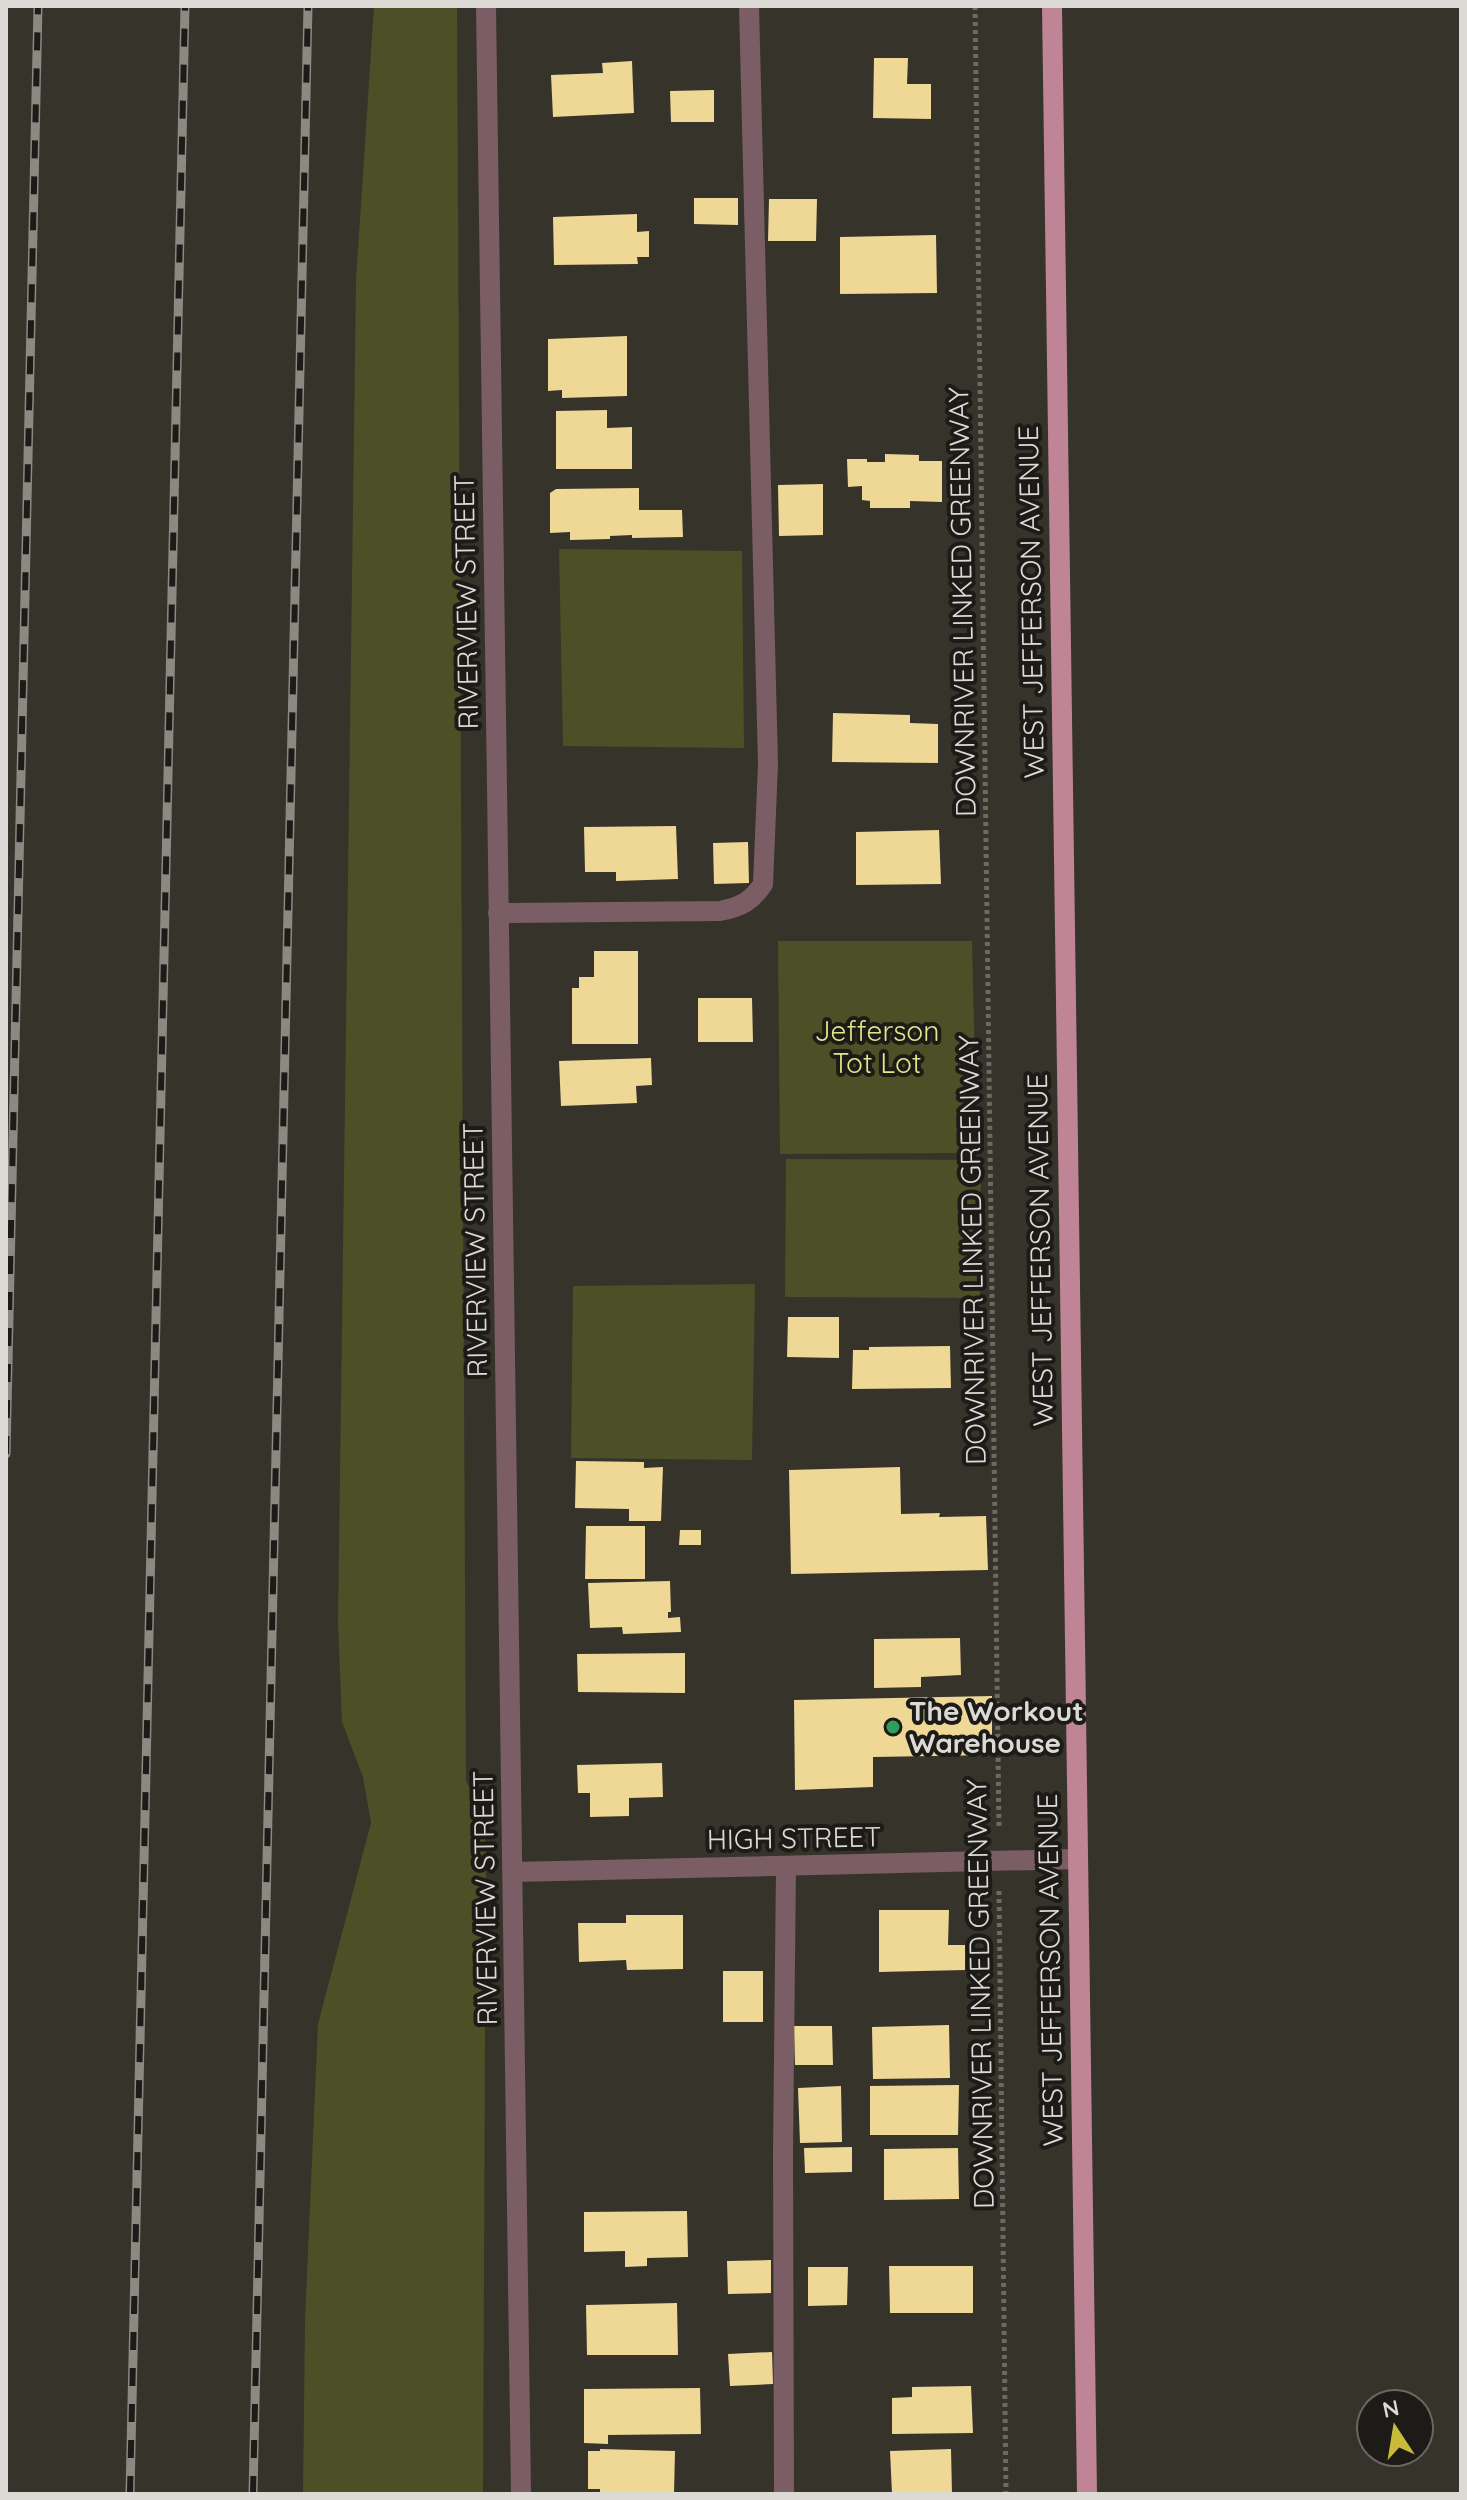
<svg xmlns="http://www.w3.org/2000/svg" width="1467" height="2500" font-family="Quicksand,sans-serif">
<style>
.green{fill:#4c5026}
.building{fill:#efd796}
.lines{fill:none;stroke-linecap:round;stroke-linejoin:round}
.path{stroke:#6d6a63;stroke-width:5;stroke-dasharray:4 4;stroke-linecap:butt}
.minor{stroke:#7a5d65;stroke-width:20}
.major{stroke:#bf8596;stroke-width:20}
.rail-casing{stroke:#8b8982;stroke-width:9}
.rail{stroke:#1c1b17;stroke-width:6;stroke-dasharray:18;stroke-linecap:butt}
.leisure-dot{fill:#2e9e5b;stroke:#1c1b17;stroke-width:3}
.labels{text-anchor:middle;stroke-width:8;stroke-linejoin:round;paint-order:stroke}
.street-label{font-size:28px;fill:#dcdad5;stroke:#1c1b17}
.park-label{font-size:28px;fill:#dee78a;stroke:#1c1b17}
.poi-label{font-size:28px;font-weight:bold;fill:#dcdad5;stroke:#1c1b17;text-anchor:start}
</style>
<rect width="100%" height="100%" fill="#36332b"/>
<!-- green -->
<g class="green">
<path d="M374,6h83l9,1775 20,40 -3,673h-180l2,-173 13,-297 53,-201 -8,-46 -21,-55 -4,-99 18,-1342z"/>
<path d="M559,549l183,2 2,197 -181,-2z"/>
<path d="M778,941h194l5,212 -197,1z"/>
<path d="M786,1159l195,1 -1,138 -195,-1z"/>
<path d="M755,1284l-3,176 -181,-2 2,-172z"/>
</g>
<!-- building -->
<g class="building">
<path d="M874,58h34l-1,26h24v35l-58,-1z"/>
<path d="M632,61l2,52 -81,4 -2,-42 52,-2 -1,-10z"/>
<path d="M714,90v32h-43l-1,-31z"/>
<path d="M694,198h44v27l-44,-1z"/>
<path d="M769,199h48l-1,42h-48z"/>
<path d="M637,214v18l12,-1v26h-12l1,7 -84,1 -1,-48z"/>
<path d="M936,235l1,58 -97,1v-57z"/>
<path d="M627,336v60l-65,2v-8l-14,1v-52z"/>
<path d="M607,410v18l25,-1v42h-76v-58z"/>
<path d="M885,454l34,1v6h23v41l-32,-1v7h-40v-7l-8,-1v-14l-14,1 -1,-28h20v3h18z"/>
<path d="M823,484v51l-44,1 -1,-51z"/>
<path d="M639,488v22h43l1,27 -51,1v-3l-22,1v3l-40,1v-8l-20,1v-40l6,-4z"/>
<path d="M833,713l77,2v8l28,1v39l-106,-1z"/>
<path d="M676,826l2,53 -62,2v-9h-31l-1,-45z"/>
<path d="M939,830l2,54 -85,1v-53z"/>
<path d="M748,842l1,41 -35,1 -1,-41z"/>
<path d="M594,951h44v93h-66v-56h7v-11h15z"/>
<path d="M698,998h54l1,44h-55z"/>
<path d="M651,1058l1,27 -16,1 1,17 -76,3 -2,-45z"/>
<path d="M788,1317h51v41l-52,-1z"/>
<path d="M950,1346l1,42 -99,1 1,-39h16v-3z"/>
<path d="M576,1461l68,1v6l19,-1 -2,54h-32v-12l-54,-1z"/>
<path d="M900,1467l1,47 39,-1 -1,4 47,-1 2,54 -197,4 -2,-104z"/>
<path d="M586,1526h59v53h-60z"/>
<path d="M680,1530h21v15h-22z"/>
<path d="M670,1581l1,31h-3v6l12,-1 1,15 -58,2 -1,-7 -32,1 -2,-45z"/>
<path d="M960,1638l1,37 -40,2v10l-47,1v-49z"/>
<path d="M685,1653v40l-107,-1 -1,-38z"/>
<path d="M992,1696v59l-119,2v30l-78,3 -1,-90z"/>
<path d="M662,1763l1,34 -34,1v18l-39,1v-24h-12l-1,-28z"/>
<path d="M879,1910h70l-1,35h17v25l-86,2z"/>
<path d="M626,1915h57v54l-56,1 -1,-10 -47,2 -1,-39h48z"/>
<rect x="723" y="1971" width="40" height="51"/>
<path d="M949,2025l1,53 -77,1 -1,-52z"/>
<path d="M794,2026h38l1,39h-38z"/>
<path d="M959,2085l-1,50h-88v-49z"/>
<path d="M841,2086l1,56 -42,1 -2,-55z"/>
<path d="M852,2147v25l-47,1 -1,-25z"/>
<path d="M958,2148l1,51 -75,1v-51z"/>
<path d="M687,2211l1,46 -41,1v8l-22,1v-16l-41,1v-40z"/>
<path d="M771,2260v33l-43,1 -1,-33z"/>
<path d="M889,2266h84v47h-83z"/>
<path d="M808,2267h40l-1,38 -39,1z"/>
<path d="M677,2303l1,52h-91l-1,-50z"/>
<path d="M772,2352l1,32 -43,2 -2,-32z"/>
<path d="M971,2386l2,47 -81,1v-36l20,-1v-10z"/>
<path d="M700,2388l1,46 -93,1v9l-24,-1v-54z"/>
<path d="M600,2449l75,2 -1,43 -74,-1v-4h-12v-38h12z"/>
<path d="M951,2449l1,45h-60l-2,-43z"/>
</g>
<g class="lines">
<!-- path -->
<g class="path">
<path d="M975,6l24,1823"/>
<path d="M999,1891l7,603"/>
</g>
<!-- minor -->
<g class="minor">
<path d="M486,6l35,2488"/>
<path d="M498,913l222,-2c21,-4 32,-10 43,-27l5,-120 -19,-758"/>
<path d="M513,1872l564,-13"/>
<path d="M784,2494l-1,-342 3,-286"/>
</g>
<!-- major -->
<path class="major" d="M1052,6l35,2488"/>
<!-- rail casing -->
<g class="rail-casing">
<g id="rail">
<path d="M6,1454l32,-1448"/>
<path d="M130,2494l55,-2488"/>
<path d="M253,2494l55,-2488"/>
</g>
</g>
<!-- rail -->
<use href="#rail" class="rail"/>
</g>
<!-- markers -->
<circle class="leisure-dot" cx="893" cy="1727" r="8"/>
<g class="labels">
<!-- street labels -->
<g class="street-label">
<text transform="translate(466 602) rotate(-91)" y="10">RIVERVIEW STREET</text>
<text transform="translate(962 602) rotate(-91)" y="10">DOWNRIVER LINKED GREENWAY</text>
<text transform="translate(1031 602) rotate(-91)" y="10">WEST JEFFERSON AVENUE</text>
<text transform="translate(475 1250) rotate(-91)" y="10">RIVERVIEW STREET</text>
<text transform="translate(972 1250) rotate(-91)" y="10">DOWNRIVER LINKED GREENWAY</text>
<text transform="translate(1040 1250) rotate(-91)" y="10">WEST JEFFERSON AVENUE</text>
<text transform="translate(794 1838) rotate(-1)" y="10">HIGH STREET</text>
<text transform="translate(485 1898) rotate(-91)" y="10">RIVERVIEW STREET</text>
<text transform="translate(1050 1970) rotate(-91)" y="10">WEST JEFFERSON AVENUE</text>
<text transform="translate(980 1994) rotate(-91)" y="10">DOWNRIVER LINKED GREENWAY</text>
</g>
<!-- park labels -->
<g class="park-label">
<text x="877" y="1041">Jefferson<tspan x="877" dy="32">Tot Lot</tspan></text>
</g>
<!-- poi labels -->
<g class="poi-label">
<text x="909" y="1721">The Workout<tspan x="909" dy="32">Warehouse</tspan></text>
</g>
</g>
<!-- border -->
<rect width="1467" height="2500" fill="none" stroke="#dcdad5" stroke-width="16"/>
<!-- north arrow -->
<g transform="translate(1395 2428) rotate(348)"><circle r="38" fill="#1c1b17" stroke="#696763" stroke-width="2"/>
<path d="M0-6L14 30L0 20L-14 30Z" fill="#c9ba3a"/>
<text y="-12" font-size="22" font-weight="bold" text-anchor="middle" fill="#dcdad5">N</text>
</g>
</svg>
